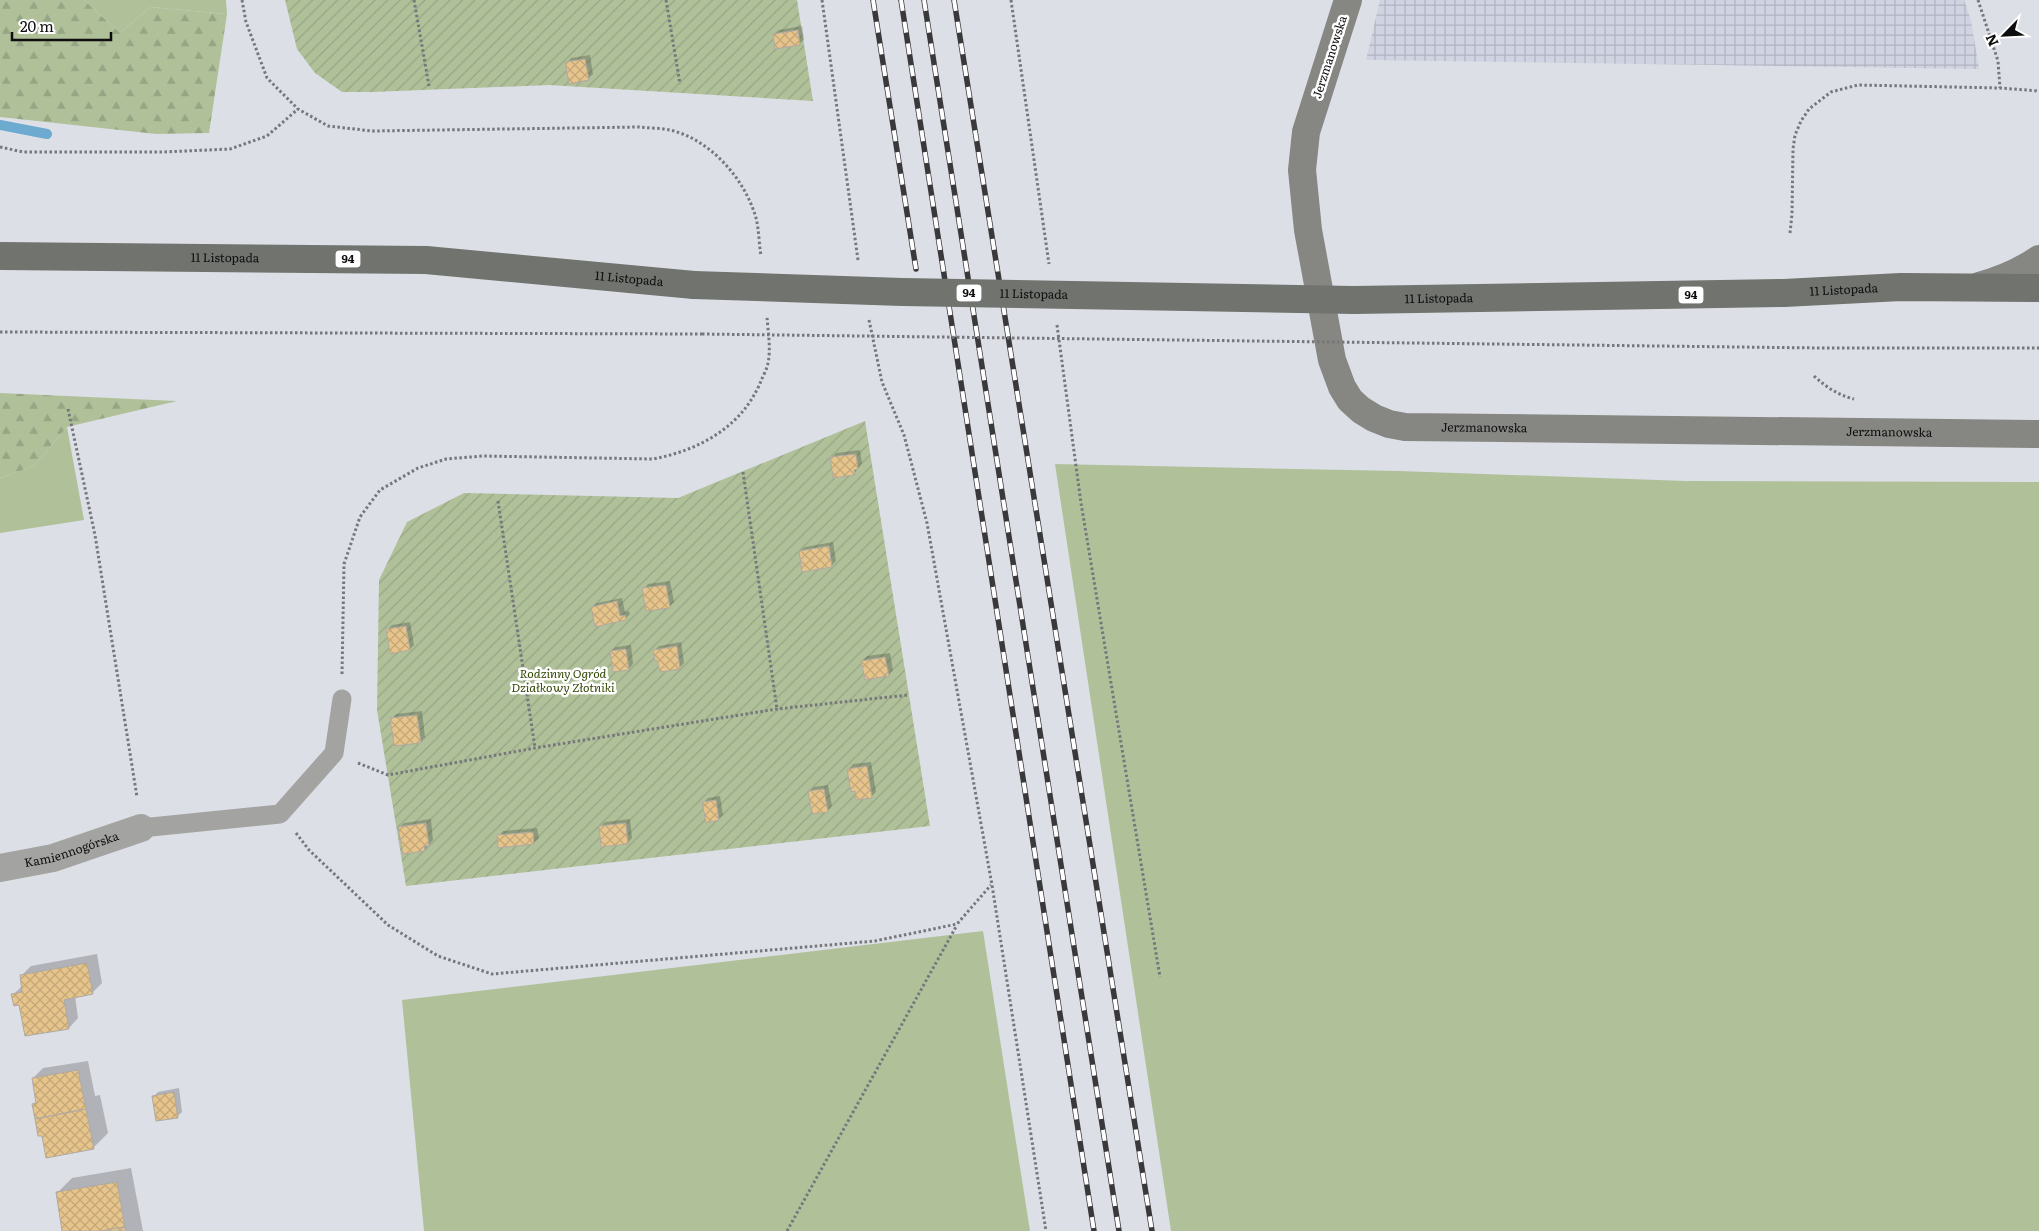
<svg xmlns="http://www.w3.org/2000/svg" width="2039" height="1231" font-family="Literata,serif">
<style>
.industrial{fill:url(#industrial-grid)}
.grass{fill:#b0c19a}
.forest{fill:url(#forest-firs)}
.garden{fill:url(#garden-furrows)}
.shadow{fill:#0003}
.lines{fill:none;stroke-linecap:round;stroke-linejoin:round}
.stream{stroke:#6daacf;stroke-width:10}
.building{fill:url(#building-cross-hatch);stroke:#aeaaa4}
.path{stroke:#76777b;stroke-width:3;stroke-dasharray:2.5 2.5;stroke-linecap:butt}
.lane{stroke:#a3a4a1;stroke-width:19}
.street{stroke:#a3a4a1;stroke-width:28}
.secondary{stroke:#868783;stroke-width:28}
.primary{stroke:#71736e;stroke-width:28}
.rail-casing{stroke:#39393c;stroke-width:5.5}
.rail{stroke:#fff;stroke-width:4;stroke-dasharray:11;stroke-linecap:butt}
.path-bridge{stroke:#76777b;stroke-width:3;stroke-dasharray:2.5 2.5;stroke-linecap:butt}
.primary-bridge{stroke:#71736e;stroke-width:28}
.labels{text-anchor:middle;stroke-width:5;stroke-linejoin:round;paint-order:stroke}
.shield{fill:#fff;stroke:#565658;stroke-width:1}
.shield-label{font-size:11px;font-weight:bold;fill:#0e0e10}
.street-label{font-size:12px;fill:#0e0e10;stroke:#fff}
.park-label{font-size:12px;font-style:italic;fill:#334805;stroke:#fff}
</style>
<defs>
<pattern id="industrial-grid" width="8" height="8" patternUnits="userSpaceOnUse" patternTransform="scale(1.25)"><rect width="8" height="8" fill="#d0d3e1"/><path d="M0 4h8M4 0v8" fill="none" stroke="#b1b4c0"/></pattern>
<pattern id="forest-firs" width="22" height="20" patternUnits="userSpaceOnUse" patternTransform="scale(1.25)"><rect width="22" height="20" fill="#b0c19a"/><path d="M5 1l3.5 6h-7zM16 11l3.5 6h-7z" fill="#96a584"/></pattern>
<pattern id="garden-furrows" width="10" height="10" patternUnits="userSpaceOnUse" patternTransform="scale(1.25)"><rect width="10" height="10" fill="#b0c19a"/><path d="M-1 1l2-2M0 10L10 0M9 11l2-2" fill="none" stroke="#96a584"/></pattern>
<pattern id="building-cross-hatch" width="8" height="8" patternUnits="userSpaceOnUse" patternTransform="scale(1.25)"><rect width="8" height="8" fill="#e6c48b"/><path d="M0 0l8 8M0 8l8-8" fill="none" stroke="#c4a777"/></pattern>
</defs>
<rect width="100%" height="100%" fill="#dddfe6"/>
<!-- industrial -->
<path class="industrial" d="M1380,0h584l7,20 8,49 -613,-9z"/>
<!-- grass -->
<g class="grass">
<path d="M84,0h142l1,14 -77,-7 -30,26z"/>
<path d="M67,427l17,93 -84,13v-55l34,-12z"/>
<path d="M1055,464l344,7 287,10 353,1v749h-868z"/>
<path d="M983,931l47,300h-606l-22,-231z"/>
</g>
<!-- forest -->
<g class="forest">
<path d="M0,0h84l36,33 30,-26 77,7 -18,119 -53,1 -156,-17z"/>
<path d="M0,393l177,8 -110,26 -33,39 -34,12z"/>
</g>
<!-- garden -->
<g class="garden">
<path d="M285,0h512l16,101 -264,-16 -176,7h-31l-27,-19 -18,-24z"/>
<path d="M865,421l65,405 -524,60 -29,-176 2,-130 28,-58 57,-29 214,5z"/>
</g>
<!-- shadow -->
<g class="shadow">
<path d="M802,26l2,14 -5,4 -25,-10 5,-4z"/>
<path d="M590,55l3,19 -5,5 -21,-16 4,-5z"/>
<path d="M860,450l2,13 -8,11 -22,-16 4,-5z"/>
<path d="M833,542l3,19 -5,5 -31,-15 5,-4z"/>
<path d="M670,581l4,21 -5,5 -25,-18 4,-5z"/>
<path d="M622,598l3,14 4,-1 1,3 -5,5 -33,-12 5,-4z"/>
<path d="M410,622l4,23 -4,4 -23,-19 5,-5z"/>
<path d="M681,642l3,21 -5,5 -24,-18 4,-4z"/>
<path d="M631,645l2,19 -4,5 -18,-18 5,-4z"/>
<path d="M890,653l3,17 -5,5 -26,-14 5,-5z"/>
<path d="M422,711l3,26 -5,5 -28,-23 4,-5z"/>
<path d="M871,762l5,30 -5,5 -15,-7 -7,-21 4,-5z"/>
<path d="M828,785l4,21 -5,5 -18,-19 5,-5z"/>
<path d="M720,796l3,19 -5,4 -14,-17 4,-4z"/>
<path d="M431,819l2,21 -9,10 -24,-23 4,-4z"/>
<path d="M630,819l2,19 -4,5 -27,-17 4,-4z"/>
<path d="M537,828l2,10 -5,5 -35,-7 4,-5z"/>
<path d="M97,954l5,29 -10,10 -17,3 3,22 -9,10 -49,-25 -7,-8 10,-10 -1,-10 9,-9z"/>
<path d="M88,1061l7,35 5,-1 8,38 -15,15 -50,-14 -10,-29 4,-4 -4,-23 10,-10z"/>
<path d="M179,1088l3,24 -4,4 -21,3 -3,-23 4,-4z"/>
<path d="M131,1168l12,63h-79l-7,-38 15,-15z"/>
</g>
<g class="lines">
<!-- stream -->
<path class="stream" d="M0,125l47,9"/>
</g>
<!-- building -->
<g class="building">
<path d="M798,30l2,15 -25,4 -2,-15z"/>
<path d="M585,59l4,21 -20,4 -4,-22z"/>
<path d="M856,454l2,15 -4,1 1,5 -22,3 -3,-21z"/>
<path d="M829,546l3,21 -30,5 -3,-21z"/>
<path d="M666,585l4,23 -24,3 -4,-23z"/>
<path d="M617,601l3,15 5,-1 1,5 -31,7 -4,-20z"/>
<path d="M406,626l4,24 -20,4 -4,-25z"/>
<path d="M677,646l3,23 -20,3 -3,-12 -2,1 -2,-11z"/>
<path d="M626,649l3,21 -16,2 -3,-21z"/>
<path d="M885,657l4,19 -24,4 -4,-19z"/>
<path d="M417,715l4,28 -27,3 -4,-28z"/>
<path d="M867,766l5,32 -16,2 -1,-9 -4,1 -4,-23z"/>
<path d="M824,789l4,23 -16,2 -4,-23z"/>
<path d="M716,800l3,20 -13,3 -4,-21z"/>
<path d="M426,823l3,23h-5l1,5 -22,3 -5,-27z"/>
<path d="M626,823l2,21 -27,3 -2,-21z"/>
<path d="M533,832l1,12 -36,4 -1,-13z"/>
<path d="M87,963l6,31 -29,6 5,29 -44,7 -6,-31 -5,1 -3,-12 11,-2 -2,-17z"/>
<path d="M78,1070l8,39 -51,10 -3,-15 4,-1 -4,-25z"/>
<path d="M174,1092l4,26 -22,3 -4,-25z"/>
<path d="M86,1109l8,40 -48,9 -4,-22h-4l-3,-17z"/>
<path d="M117,1182l8,45 -24,4h-39l-6,-39z"/>
<path d="M125,1227v4h-24l10,-2z"/>
</g>
<g class="lines">
<!-- path -->
<g class="path">
<path d="M242,0l4,22 21,56 31,31 30,17 44,5 267,-4c10,1 21,1 31,3 40,9 75,49 86,88 3,12 3,26 5,38"/>
<path d="M414,0l15,86"/>
<path d="M666,0l14,84"/>
<path d="M822,0l36,260"/>
<path d="M1011,0l38,264"/>
<path d="M1978,0l20,61 2,27"/>
<path d="M0,147l23,5h140l67,-3 37,-13 31,-27"/>
<path d="M1790,233l2,-19 1,-65 2,-14 6,-14 8,-12 22,-17 27,-7 142,3 39,3"/>
<path d="M869,320l13,62 22,53 23,88 65,362 54,346"/>
<path d="M1057,325l24,178 79,474"/>
<path d="M0,332l702,2"/>
<path d="M1412,343l408,5h219"/>
<path d="M1814,376c12,11 24,19 40,23"/>
<path d="M68,409l27,126 42,262"/>
<path d="M743,472l34,237"/>
<path d="M498,501l37,247"/>
<path d="M342,674l2,-110 16,-47 20,-27 38,-22 28,-9 37,-3 170,3c47,-9 89,-32 108,-78 2,-5 6,-12 7,-18 3,-14 0,-32 -1,-46"/>
<path d="M358,763l30,12 147,-27 242,-39 131,-14"/>
<path d="M296,833l13,17 79,75 50,31 54,18 383,-33 82,-17 34,-39"/>
<path d="M787,1231l170,-306"/>
</g>
<!-- lane -->
<path class="lane" d="M141,828l139,-14 54,-61 8,-54"/>
<!-- street -->
<path class="street" id="s1" d="M0,868l53,-10 88,-30"/>
<!-- secondary -->
<g class="secondary">
<path id="s2" d="M1348,0l-42,132 -4,38 6,60 24,130 10,27 8,13 11,10 13,8 15,6 16,3 634,7"/>
<path d="M1979,286c22,-6 41,-14 60,-27"/>
</g>
<!-- primary -->
<g class="primary">
<path id="s3" d="M0,256l426,4 268,25"/>
<path id="s4" d="M1354,300l430,-7 117,-6 138,1"/>
</g>
<!-- rail casing -->
<g class="rail-casing">
<g id="rail">
<path d="M873,0l43,269"/>
<path d="M901,0l193,1231"/>
<path d="M924,0l195,1231"/>
<path d="M954,0l198,1231"/>
</g>
</g>
<!-- rail -->
<use href="#rail" class="rail"/>
<!-- path-bridge -->
<path class="path-bridge" d="M702,334l710,9"/>
<!-- primary-bridge -->
<path class="primary-bridge" id="s5" d="M694,285l208,7 452,8"/>
</g>
<g class="labels">
<!-- shield labels -->
<g class="shield">
<rect x="335.5" y="250.5" width="25" height="17" rx="4"/>
<rect x="956.5" y="284.5" width="25" height="17" rx="4"/>
<rect x="1678.5" y="286.5" width="25" height="17" rx="4"/>
</g>
<g class="shield-label">
<text x="348" y="263">94</text>
<text x="969" y="297">94</text>
<text x="1691" y="299">94</text>
</g>
<!-- street labels -->
<g class="street-label">
<text transform="translate(1330 57) rotate(-72)" y="4">Jerzmanowska</text>
<text dy="4" stroke="none"><textPath href="#s3" startOffset="225">11 Listopada</textPath></text>
<text dy="4" stroke="none"><textPath href="#s3" startOffset="630">11 Listopada</textPath></text>
<text dy="4" stroke="none"><textPath href="#s4" startOffset="490">11 Listopada</textPath></text>
<text dy="4" stroke="none"><textPath href="#s5" startOffset="340">11 Listopada</textPath></text>
<text dy="4" stroke="none"><textPath href="#s4" startOffset="85">11 Listopada</textPath></text>
<text dy="4" stroke="none"><textPath href="#s2" startOffset="555">Jerzmanowska</textPath></text>
<text dy="4" stroke="none"><textPath href="#s2" startOffset="960">Jerzmanowska</textPath></text>
<text dy="4" stroke="none"><textPath href="#s1" startOffset="74">Kamiennogórska</textPath></text>
</g>
<!-- park labels -->
<g class="park-label">
<text x="563" y="678">Rodzinny Ogród<tspan x="563" dy="14">Działkowy Złotniki</tspan></text>
</g>
</g>
<!-- north arrow -->
<g transform="translate(2004 35) rotate(246)" stroke="#ffffff" stroke-width="4" paint-order="stroke">
<path d="M0-4L9 19L0 12L-9 19Z" fill="#0e0e10"/>
<text y="-8" font-size="14" font-weight="bold" text-anchor="middle" fill="#0e0e10">N</text>
</g>
<!-- scale -->
<path d="M12 32v8h99v-8" fill="none" stroke="#0e0e10" stroke-width="2.5"/>
<text x="20" y="32" font-size="15" fill="#0e0e10" stroke="#ffffff" stroke-width="4" paint-order="stroke">20 m</text>
</svg>
